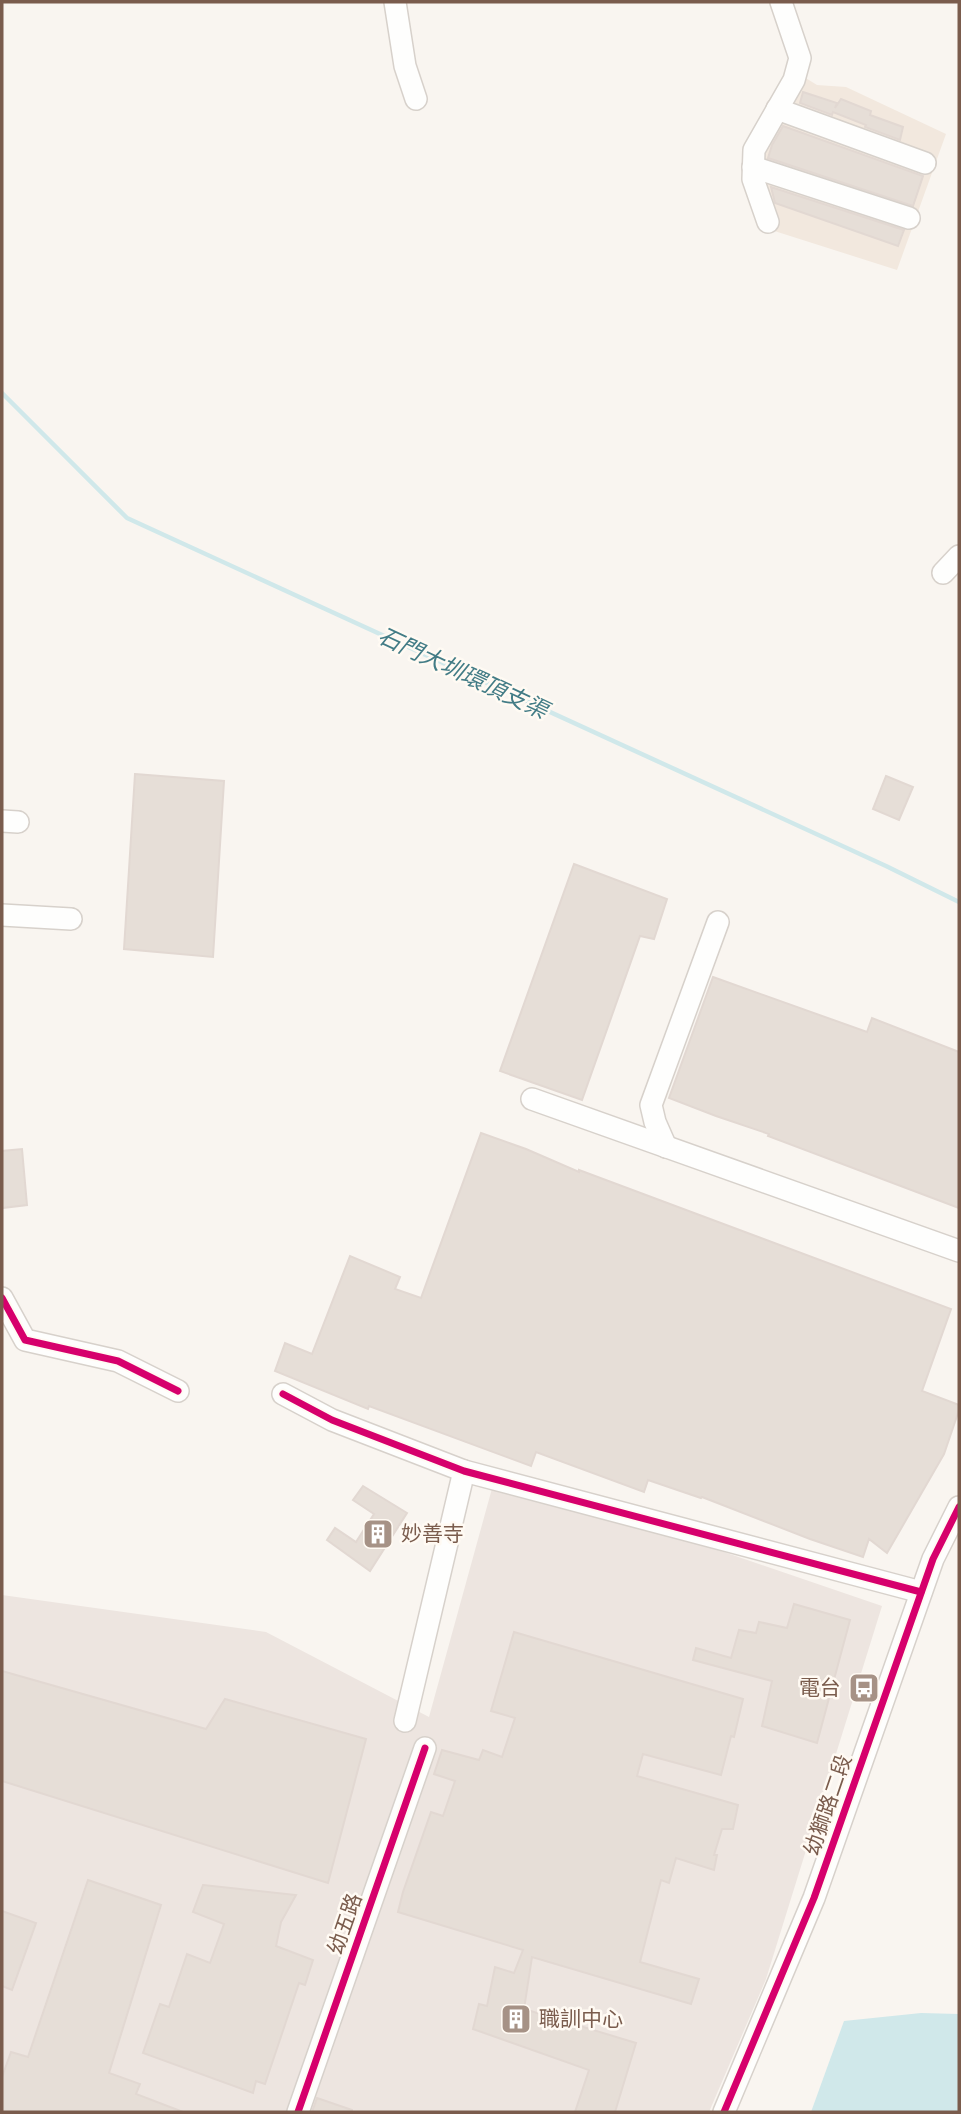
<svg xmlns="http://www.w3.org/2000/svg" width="961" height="2114" font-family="'Roboto Condensed','Noto Sans TC',sans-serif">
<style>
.residential{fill:#f2e8de}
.industrial{fill:#ede5e0}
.water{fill:#d0e8ea}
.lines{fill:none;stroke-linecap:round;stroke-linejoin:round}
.stream{stroke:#d0e8ea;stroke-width:4.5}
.building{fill:#e6ded7;stroke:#e2d8d2;stroke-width:2}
.minor-casing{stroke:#d7d1cb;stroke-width:24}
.minor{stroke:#fefefd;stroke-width:21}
.cycleway-casing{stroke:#fffaf3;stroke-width:11}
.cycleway{stroke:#d6006c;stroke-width:7}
.labels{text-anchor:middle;stroke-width:5;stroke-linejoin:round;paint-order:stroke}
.poi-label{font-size:21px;fill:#7a5c4d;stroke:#fffaf3;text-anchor:start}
.street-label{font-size:21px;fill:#7a5c4d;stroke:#fffaf3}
.water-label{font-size:23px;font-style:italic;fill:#437c86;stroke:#fffaf3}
</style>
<rect width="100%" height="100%" fill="#f9f5f0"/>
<!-- residential -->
<path class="residential" d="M791,69l26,16 29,2 100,47 -49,136 -132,-42 -15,-31 -7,-33 2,-14z"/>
<!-- industrial -->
<path class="industrial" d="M496,1474l386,132 -116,373 -57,133h-707v-517l264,37 163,85z"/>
<!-- water -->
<path class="water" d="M921,2013l38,1v98h-148l33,-91z"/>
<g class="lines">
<!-- stream -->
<path class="stream" d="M2,393l125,125 759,348 73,36"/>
</g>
<!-- building -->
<g class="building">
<path d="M803,92l34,11 -2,5 6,-9 30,12 -1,4 33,12 -3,13 -35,-13 1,-2 -33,-13 -1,3 -32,-12z"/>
<path d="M783,126l140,50 -10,30 -145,-48 4,-13z"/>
<path d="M771,187l133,43 -6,16 -123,-43z"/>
<path d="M135,774l89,7 -11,176 -89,-8z"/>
<path d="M886,776l27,11 -14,33 -26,-11z"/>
<path d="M574,864l93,35 -13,40 -14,-3 -58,164 -82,-29z"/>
<path d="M713,977l154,55 5,-14 87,34v156l-191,-72 1,-2 -53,-18 -47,-18z"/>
<path d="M481,1133l45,16 53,23v-2l372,139 -29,82 37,14v5l-15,44 -57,99 -18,-14 -6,18 -53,-18 -108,-42 -1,1 -53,-18 -4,12 -108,-40 -5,14 -162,-60 -1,3 -93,-38 10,-28 27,11 38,-98 50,21 -5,12 26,9z"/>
<path d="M22,1149l5,56 -25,3v-57z"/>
<path d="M363,1486l44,27 -37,58 -43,-31 8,-12 21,14 18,-28 -21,-14z"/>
<path d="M794,1604l56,16 -33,123 -55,-17 10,-45 -79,-21 3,-12 35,10 8,-28 17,3 3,-11 28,6z"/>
<path d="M514,1632l229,67 -9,38 -3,-1 -10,39 -78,-21 -6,22 101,29 -5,24h-11l-8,26h3l-3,15 -38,-12 -7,25 -8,-3 -21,82 59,17 -8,25 -159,-47 -8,52 112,34 -21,69h-40l14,-42 -116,-41 6,-25 8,2 8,-39 19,6 9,-23 -125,-38 5,-20 28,-80 12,4 12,-35 -21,-7 8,-24 37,10 4,-10 19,7 13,-39 -24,-7z"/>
<path d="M2,1671l204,58 19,-30 141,40 -38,144 -326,-102z"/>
<path d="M88,1880l73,25 -52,168 31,11 -4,10 47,18h-181v-35l9,-25 17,5z"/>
<path d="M203,1885l93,10 -15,27 -5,24 37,14 -8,25 -6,-2 -34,101 -9,-3 -3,12 -110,-40 17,-49 9,3 18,-53 23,9 14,-39 -31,-12z"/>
<path d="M2,1911l34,12 -24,67 -10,-4z"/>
<path d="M317,2098l35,12v2h-40z"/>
</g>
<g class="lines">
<!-- minor casing -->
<g class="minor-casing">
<g id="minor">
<path d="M395,2l10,64 11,33"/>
<path d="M777,109l148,54"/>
<path d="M753,167l156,51"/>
<path d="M768,222l-15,-43 1,-29 40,-70 6,-22 -19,-56"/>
<path d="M943,573l16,-17"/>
<path d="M2,821l16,1"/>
<path d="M2,915l69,4"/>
<path d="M532,1099l427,152"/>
<path d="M666,1147l-11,-25 -4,-17 67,-183"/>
<path d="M2,1298l23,42 93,21 60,30"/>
<path d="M283,1394l49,26 132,51 457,121"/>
<path d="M405,1721l59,-250"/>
<path d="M298,2112l127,-364"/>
<path d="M724,2112l90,-214 119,-339 26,-52"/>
</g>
</g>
<!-- minor -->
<use href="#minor" class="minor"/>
<!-- cycleway casing -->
<g class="cycleway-casing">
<g id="cycleway">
<path d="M2,1298l23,42 93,21 60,30"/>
<path d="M283,1394l49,26 132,51 457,121"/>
<path d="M298,2112l127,-364"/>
<path d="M724,2112l90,-214 119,-339 26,-52"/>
</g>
</g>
<!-- cycleway -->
<use href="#cycleway" class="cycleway"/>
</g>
<!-- icons -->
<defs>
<g id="building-square" transform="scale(1.575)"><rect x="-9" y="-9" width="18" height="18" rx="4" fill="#a69286" stroke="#fffaf3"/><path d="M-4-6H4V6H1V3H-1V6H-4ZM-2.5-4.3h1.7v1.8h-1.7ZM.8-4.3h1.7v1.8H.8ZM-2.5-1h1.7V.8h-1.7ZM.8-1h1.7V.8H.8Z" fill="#fff"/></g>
<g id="bus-square" transform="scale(1.575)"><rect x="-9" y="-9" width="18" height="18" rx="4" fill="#a69286" stroke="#fffaf3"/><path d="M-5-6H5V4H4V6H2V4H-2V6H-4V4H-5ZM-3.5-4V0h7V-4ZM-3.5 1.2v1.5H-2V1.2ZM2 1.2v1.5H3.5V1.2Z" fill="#fff"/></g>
</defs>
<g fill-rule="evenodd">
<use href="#building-square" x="378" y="1534"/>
<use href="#bus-square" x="864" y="1688"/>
<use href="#building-square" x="516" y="2019"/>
</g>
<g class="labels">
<!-- poi labels -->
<g class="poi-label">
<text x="401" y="1541">妙善寺</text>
<text x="841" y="1695" text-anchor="end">電台</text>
<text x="539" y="2026">職訓中心</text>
</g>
<!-- street labels -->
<g class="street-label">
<text transform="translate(828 1805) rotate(-71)" y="7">幼獅路二段</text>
<text transform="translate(345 1924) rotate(-71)" y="7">幼五路</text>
</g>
<!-- water labels -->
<g class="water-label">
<text transform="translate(463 673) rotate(25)" y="8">石門大圳環頂支渠</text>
</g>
</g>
<!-- border -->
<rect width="961" height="2114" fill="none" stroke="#7a5c4d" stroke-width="7"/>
</svg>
